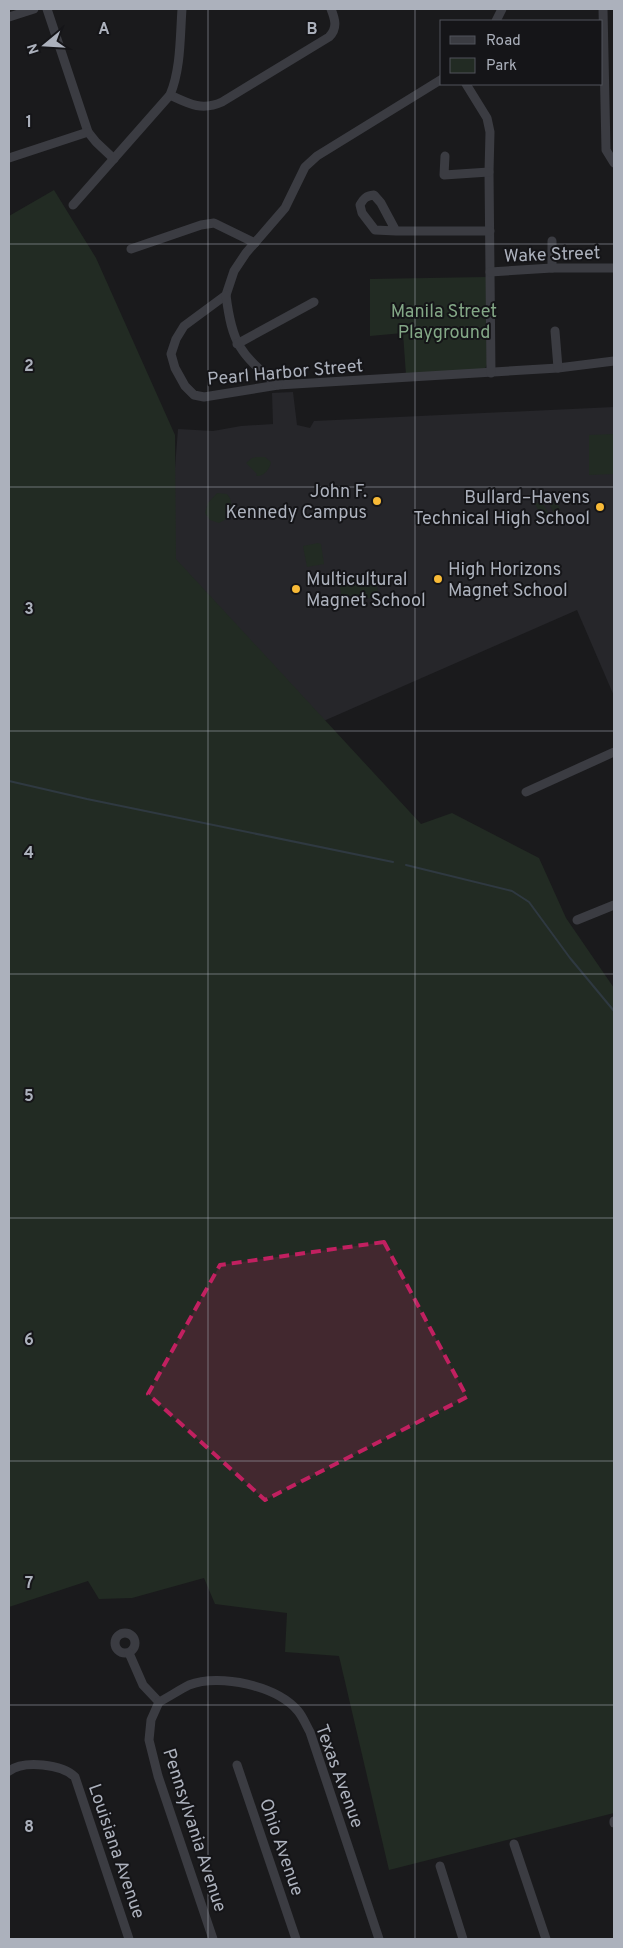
<svg xmlns="http://www.w3.org/2000/svg" width="623" height="1948" font-family="Overpass,sans-serif">
<style>
.built{fill:#26262a}
.green{fill:#222b23}
.lines{fill:none;stroke-linecap:round;stroke-linejoin:round}
.stream{stroke:#2f3941;stroke-width:2}
.minor{stroke:#3b3c42;stroke-width:9}
.marked{fill:#c12060;fill-opacity:0.2;stroke:#c12060;stroke-width:4;stroke-dasharray:10 6;stroke-linejoin:round}
.grid{fill:none;stroke:#acb1bc;stroke-width:1;stroke-opacity:0.55}
.poi-dot{fill:#f8ba37;stroke:#151518;stroke-width:2}
.labels{text-anchor:middle;stroke-width:4;stroke-linejoin:round;paint-order:stroke}
.street-label{font-size:18px;fill:#acb1bc;stroke:#151518}
.park-label{font-size:18px;fill:#83a786;stroke:#151518}
.poi-label{font-size:18px;fill:#acb1bc;stroke:#151518;text-anchor:end}
.grid-label{font-size:16px;text-anchor:middle;font-weight:bold;fill:#acb1bc;stroke:#151518;stroke-width:4;stroke-linejoin:round;paint-order:stroke}
</style>
<rect width="100%" height="100%" fill="#1a1a1c"/>
<!-- built -->
<path class="built" d="M293,392l4,33 13,3 4,-7 300,-14v289l-37,-86 -258,113 -151,-165 10,-129 35,2 28,-5 32,-2 -1,-31z"/>
<!-- green -->
<g class="green">
<path d="M54,190l42,68 79,177 1,124 245,265 31,-11 87,45 27,60 48,70v825l-225,57 -50,-214 -54,-4 2,-39 -72,-9 -11,-26 -72,20 -33,1 -11,-18 -79,26v-1391z"/>
<path d="M486,277l1,87 -2,5 -79,6 -3,-42 -33,3v-57z"/>
<path d="M614,434v40l-25,1v-40z"/>
<path d="M257,457h8l6,5c-1,7 -7,15 -15,14l1,-2 -11,-11 6,-5z"/>
<path d="M217,493l10,1c6,6 5,17 1,24l-9,5 -9,-3 -5,-7 3,-10z"/>
<path d="M552,495l9,15 -7,3 -8,-15z"/>
<path d="M541,501l9,15 -7,3 -8,-15z"/>
<path d="M318,543l3,1 3,20 -17,3 -4,-21z"/>
<path d="M374,572l5,24 -16,3 -1,-4 -20,3 -4,-20z"/>
</g>
<g class="lines">
<!-- stream -->
<g class="stream">
<path d="M9,781l78,18 306,63"/>
<path d="M406,865l106,26 17,11 41,56 44,53"/>
</g>
<!-- minor -->
<g class="minor">
<path d="M47,9l41,123 8,10 18,17"/>
<path d="M603,9l3,141 8,13"/>
<path d="M9,17l25,-8"/>
<path d="M496,21l6,-12"/>
<path d="M442,79l-125,77 -12,11 -20,41 -39,45 -12,18 -8,24 -42,31 -8,13 -5,15 4,14 10,18 9,9 10,2 74,-12 280,-17 56,-7"/>
<path d="M466,84l21,34 3,14 -1,40 2,201"/>
<path d="M170,95c19,9 32,16 52,7l107,-65c9,-9 6,-18 2,-28"/>
<path d="M445,156l-1,19 45,-3"/>
<path d="M9,158l79,-26"/>
<path d="M73,205l97,-110c11,-26 10,-59 12,-86"/>
<path d="M396,231l-21,-1 -13,-17 -2,-8c4,-7 6,-9 14,-10l7,8 15,28h94"/>
<path d="M552,241v27"/>
<path d="M131,249l70,-24 13,-2 41,20"/>
<path d="M490,272l62,-4h62"/>
<path d="M226,295c6,49 14,59 52,90"/>
<path d="M555,331l3,37"/>
<path d="M237,344l77,-42"/>
<path d="M526,792l88,-40"/>
<path d="M577,920l37,-15"/>
<circle cx="125" cy="1643" r="10"/>
<path d="M129,1653l14,32 16,17"/>
<path d="M159,1702c10,-5 20,-12 30,-17 31,-12 88,1 109,26 5,6 8,14 12,21l69,207"/>
<path d="M159,1702l-8,18 -2,20 9,36 55,163"/>
<path d="M237,1765l59,174"/>
<path d="M9,1771c15,-11 53,-7 66,6l54,162"/>
<path d="M614,1821v2"/>
<path d="M514,1844l32,95"/>
<path d="M440,1866l23,73"/>
</g>
</g>
<!-- marked area -->
<path class="marked" d="M384,1242l83,155 -202,103 -117,-106 72,-129z"/>
<!-- grid -->
<path class="grid" d="M208,9v1930M415,9v1930M9,244h605M9,487h605M9,731h605M9,974h605M9,1218h605M9,1461h605M9,1705h605"/>
<!-- markers -->
<g class="poi-dot">
<circle cx="377" cy="501" r="5"/>
<circle cx="600" cy="507" r="5"/>
<circle cx="438" cy="579" r="5"/>
<circle cx="296" cy="589" r="5"/>
</g>
<g class="labels">
<!-- street labels -->
<g class="street-label">
<text transform="translate(552 254) rotate(-2)" y="6">Wake Street</text>
<text transform="translate(285 372) rotate(-5)" y="6">Pearl Harbor Street</text>
<text transform="translate(340 1776) rotate(70)" y="6">Texas Avenue</text>
<text transform="translate(195 1830) rotate(72)" y="6">Pennsylvania Avenue</text>
<text transform="translate(282 1847) rotate(71)" y="6">Ohio Avenue</text>
<text transform="translate(117 1851) rotate(71)" y="6">Louisiana Avenue</text>
</g>
<!-- park labels -->
<g class="park-label">
<text x="444" y="317">Manila Street<tspan x="444" dy="21">Playground</tspan></text>
</g>
<!-- poi labels -->
<g class="poi-label">
<text x="367" y="497">John F.<tspan x="367" dy="21">Kennedy Campus</tspan></text>
<text x="590" y="503">Bullard–Havens<tspan x="590" dy="21">Technical High School</tspan></text>
<text x="448" y="575" text-anchor="start">High Horizons<tspan x="448" dy="21">Magnet School</tspan></text>
<text x="306" y="585" text-anchor="start">Multicultural<tspan x="306" dy="21">Magnet School</tspan></text>
</g>
</g>
<g class="grid-label">
<text x="104" y="34">A</text>
<text x="312" y="34">B</text>
<text x="29" y="127">1</text>
<text x="29" y="371">2</text>
<text x="29" y="614">3</text>
<text x="29" y="858">4</text>
<text x="29" y="1101">5</text>
<text x="29" y="1345">6</text>
<text x="29" y="1588">7</text>
<text x="29" y="1832">8</text>
</g>
<!-- border -->
<rect width="623" height="1948" fill="none" stroke="#acb1bc" stroke-width="20"/>
<!-- legend -->
<rect x="440" y="20" width="162" height="65" fill="#151518" stroke="#51535a"/>
<rect x="450" y="36" width="25" height="8" fill="#3b3c42" stroke="#51535a"/>
<text x="486" y="45" font-size="15" fill="#acb1bc">Road</text>
<rect x="450" y="58" width="25" height="15" fill="#222b23" stroke="#51535a"/>
<text x="486" y="70" font-size="15" fill="#acb1bc">Park</text>
<!-- north arrow -->
<g transform="translate(45 45) rotate(252)" stroke="#151518" stroke-width="4" paint-order="stroke">
<path d="M0-4L9 19L0 12L-9 19Z" fill="#acb1bc"/>
<text y="-8" font-size="14" font-weight="bold" text-anchor="middle" fill="#acb1bc">N</text>
</g>
</svg>
